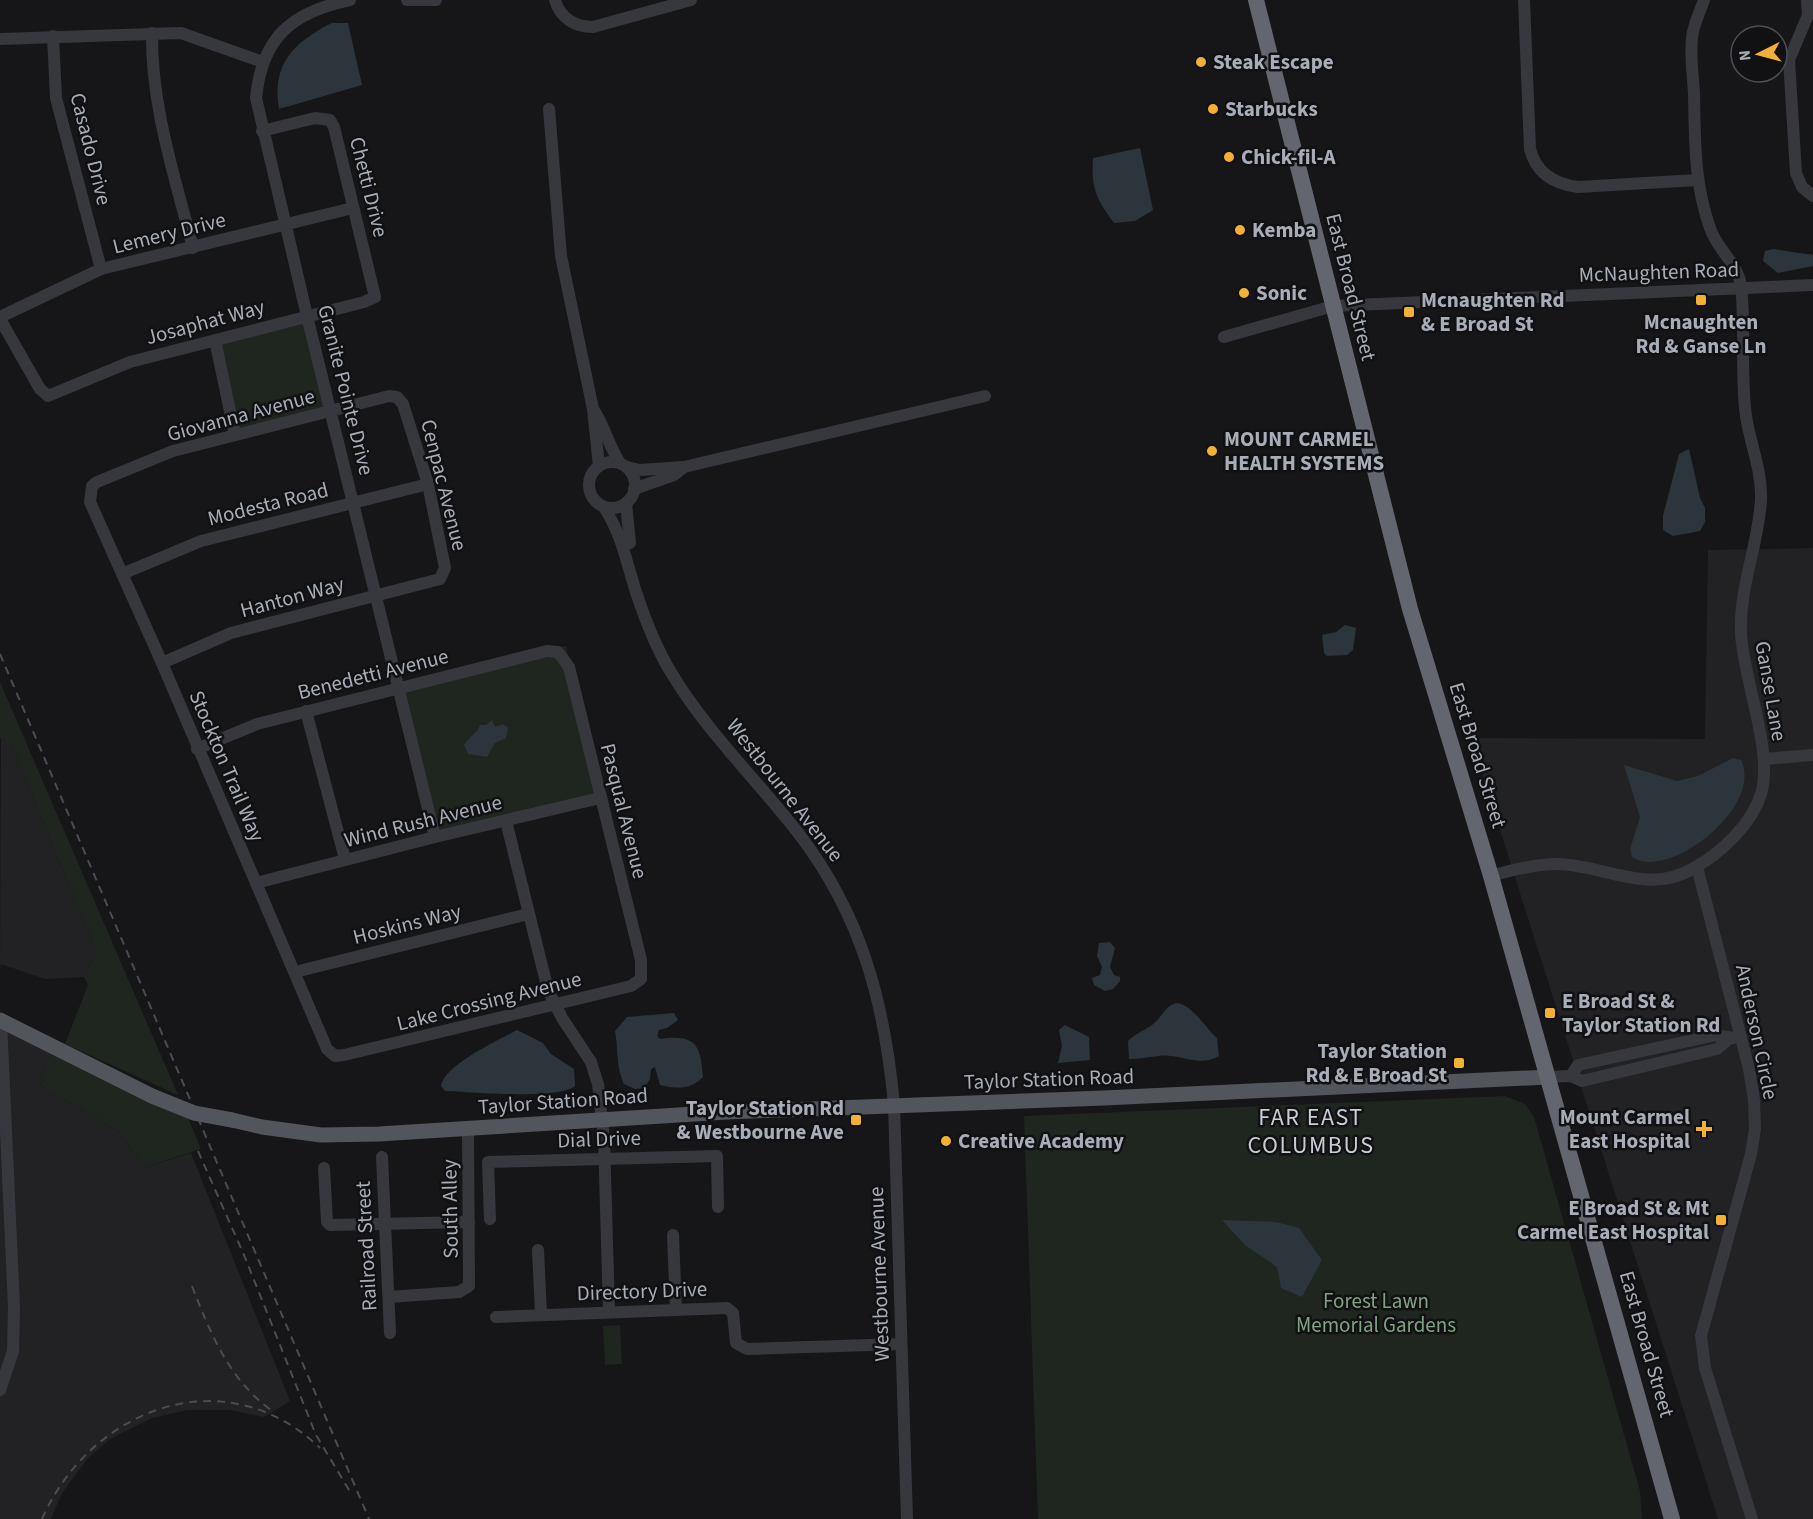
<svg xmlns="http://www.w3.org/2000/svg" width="1813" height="1519" font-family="'Source Sans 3',sans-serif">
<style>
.built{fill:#222225}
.green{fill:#1e261f}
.water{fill:#2c353c}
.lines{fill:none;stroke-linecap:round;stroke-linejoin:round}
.minor{stroke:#37383d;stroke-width:12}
.major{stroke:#53555c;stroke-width:15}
.highway{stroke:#63666e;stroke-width:16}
.rail{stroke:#4a4c52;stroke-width:2;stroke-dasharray:8 6;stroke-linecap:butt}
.major-bridge{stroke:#53555c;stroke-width:15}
.poi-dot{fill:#f2b134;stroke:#111113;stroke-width:2}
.labels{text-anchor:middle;stroke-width:5;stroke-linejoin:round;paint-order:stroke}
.poi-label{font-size:21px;font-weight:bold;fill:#a8adb8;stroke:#111113;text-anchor:start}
.street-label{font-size:21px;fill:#a8adb8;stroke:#111113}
.park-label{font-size:21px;fill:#7fa381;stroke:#111113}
.quarter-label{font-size:24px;letter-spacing:1.5px;fill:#c9ccd4;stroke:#111113}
</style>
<rect width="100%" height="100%" fill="#161618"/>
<!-- built -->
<g class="built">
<path d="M1813,548v971h-95l-247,-781 234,1 3,-189z"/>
<path d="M1,738l10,6 86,209 -13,24 -39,2 -44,-15 -1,8z"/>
<path d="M0,1014l54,27 -14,44 78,46 27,36 46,-14 99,248 -26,16 -35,-7h-41l-36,8 -42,21 -22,19 -26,35 -11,26h-51z"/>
</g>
<!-- green -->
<g class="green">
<path d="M307,316l24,95 -96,24 -20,-95z"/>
<path d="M566,646l34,152 -165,39 -35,-149z"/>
<path d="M0,682l178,413 -113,-51 23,-59 -4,-8 13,-24 -86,-209 -11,-6z"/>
<path d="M50,1052l136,61 15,36 -56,18 -27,-36 -78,-46z"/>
<path d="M1505,1096l20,8 9,13 106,374 2,28h-604l-14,-403z"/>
<path d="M620,1325l2,39 -17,1 -2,-39z"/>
</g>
<!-- water -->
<g class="water">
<path d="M332,23h16l14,62 -83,24c-8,-45 15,-67 53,-86z"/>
<path d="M1140,148l13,62 -18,11 -21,2c-18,-24 -23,-35 -21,-65z"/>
<path d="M1773,249l40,6v11l-35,7 -15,-12 2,-10z"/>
<path d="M1689,449l11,49 5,10v14l-5,9 -27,5 -10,-6v-14l16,-62z"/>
<path d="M1345,625l11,3 -3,22 -6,5 -20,1 -3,-3 -2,-18 14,-3z"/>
<path d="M492,720l3,7 8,-3 5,4 -2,10 -11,5 -8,14 -19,-3 -4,-9c4,-8 14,-12 16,-20h6z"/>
<path d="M1733,758l8,2c23,47 -73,122 -109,97l-2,-8 10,-32 -16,-52 53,16 21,-5z"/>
<path d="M1110,942l5,6 -5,19 4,8 6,2v4l-7,8 -8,2 -11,-6 -2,-7 8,-3 2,-8 -5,-11 2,-13z"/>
<path d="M1177,1003c16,2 29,26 40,35l2,18c-21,12 -40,-3 -61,0 -10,1 -19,3 -29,3l-1,-18c8,-8 16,-10 24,-16 11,-8 12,-19 25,-22z"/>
<path d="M674,1013l4,7 -11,8 -8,2 -2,6 3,3c34,-5 41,4 43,38 -13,13 -26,12 -43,8l-5,-18 -4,2 -1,10 -6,9 -9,1 -11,-5c-9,-22 -5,-31 -9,-53l12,-14z"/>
<path d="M1065,1025l24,12 1,23 -32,3 4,-17 -3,-16z"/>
<path d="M517,1030l26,13 8,11 23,15 1,17c-17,14 -105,6 -130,5l-4,-5c4,-22 57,-45 76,-56z"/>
<path d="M1222,1220l54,2 23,6 23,32 -20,37 -21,-9 -4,-21 -32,-22z"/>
</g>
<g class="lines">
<!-- minor -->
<g class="minor">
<path d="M350,0c-58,12 -88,37 -94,98l51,218 128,521"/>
<path d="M407,0h29"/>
<path d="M555,0c5,18 20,27 38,27l98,-27"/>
<path d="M1524,0l6,149c6,24 24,35 48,38l119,-7"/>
<path d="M1807,0l1,15 -19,45 7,113 6,14 11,9"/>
<path d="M152,33c-1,73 23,144 41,215"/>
<path d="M53,36l3,62 45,171"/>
<path d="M0,39l181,-6 82,29"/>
<path d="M549,109l12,147 32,153"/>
<path d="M0,317l101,-48 252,-61"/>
<path d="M0,319l40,70 8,7 82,-34 234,-60 11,-5 -41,-170 -4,-7 -15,-2 -53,13"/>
<path d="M1224,337l109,-31 480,-21"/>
<path d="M215,340l20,95"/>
<circle cx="612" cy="485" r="23"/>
<path d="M599,466l-6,-57c12,17 15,36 27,54"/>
<path d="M627,467l13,3 44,-3 -10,8 -40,14"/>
<path d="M684,467l301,-71"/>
<path d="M626,503l4,40"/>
<path d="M604,507c19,30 22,55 33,88 9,27 20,55 35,79 35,58 86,107 127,160 63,82 86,171 95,271l13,414"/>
<path d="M122,574l79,-33 227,-57"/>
<path d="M162,663l69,-30 209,-54 5,-11 -17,-84 -25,-80 -6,-7 -8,-1 -216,55 -76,31 -5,4 -2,16 72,161 165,386 8,7 9,-1 287,-69 10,-7v-19l-72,-293 -11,-15 -11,-1 -290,73 -60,25"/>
<path d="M306,711l39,148"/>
<path d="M1764,759l49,-4"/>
<path d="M506,821l42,169 14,28 29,44 7,22 6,55 5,172"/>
<path d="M1697,867l52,202 5,31 1,29 -4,25 -50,182 4,32 47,151"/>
<path d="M1491,876c21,-6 44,-12 66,-12 49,1 91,32 137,4 27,-15 58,-44 67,-74 13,-42 -18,-115 -20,-161 -2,-47 18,-89 20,-134 1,-29 -11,-55 -15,-83 -6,-43 0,-87 -5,-130 -3,-23 -24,-36 -31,-58 -16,-45 -15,-87 -16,-134 -1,-18 -4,-38 -2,-56 1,-13 8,-26 12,-38"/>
<path d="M256,883l179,-46 165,-39"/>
<path d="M295,972l233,-58"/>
<path d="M1571,1076l7,-11 138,-30 17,3"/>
<path d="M1548,1077l23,-1 11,5 135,-32 13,-11"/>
<path d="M382,1157l8,176"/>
<path d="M324,1168l3,54 3,3 139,-3"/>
<path d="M490,1219l-2,-57 229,-6 1,51"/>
<path d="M673,1235l3,75"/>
<path d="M538,1250l3,64"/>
<path d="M389,1297l70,-5 10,-6 -1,-156"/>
<path d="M496,1317l231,-9 6,5 3,30 11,6 154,-5"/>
<path d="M0,1390l13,-39 1,-44 -13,-286"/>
</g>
<!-- major -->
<g class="major">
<path d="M0,1020l152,76"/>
<path d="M232,1120l30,7 59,8 58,-1 347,-22 378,-14 444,-21"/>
</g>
<!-- highway -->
<path class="highway" d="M1256,0l154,609 81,267 181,643"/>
<!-- rail -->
<g class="rail">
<path d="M0,654l369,865"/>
<path d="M198,1151l46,104 72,180 36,60"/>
<path d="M192,1286c19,49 38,96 83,127"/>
<path d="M42,1519c49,-111 183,-162 278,-71"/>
</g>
<!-- major-bridge -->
<path class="major-bridge" d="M152,1096l42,17 38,7"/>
</g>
<!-- markers -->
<g class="poi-dot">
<circle cx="1201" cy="62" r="6"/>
<circle cx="1213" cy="109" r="6"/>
<circle cx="1229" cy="157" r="6"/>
<circle cx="1240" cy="230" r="6"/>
<circle cx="1244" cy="293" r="6"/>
<rect x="1695" y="294" width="12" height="12" rx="3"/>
<rect x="1403" y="306" width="12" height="12" rx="3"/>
<circle cx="1212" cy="451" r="6"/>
<rect x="1544" y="1007" width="12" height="12" rx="3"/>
<rect x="1453" y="1057" width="12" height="12" rx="3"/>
<rect x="850" y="1114" width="12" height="12" rx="3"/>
<path d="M1701 1120h6v6h6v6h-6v6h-6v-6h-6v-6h6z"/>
<circle cx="946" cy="1141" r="6"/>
<rect x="1715" y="1214" width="12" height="12" rx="3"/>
</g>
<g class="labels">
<!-- poi labels -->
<g class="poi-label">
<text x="1213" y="69">Steak Escape</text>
<text x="1225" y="116">Starbucks</text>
<text x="1241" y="164">Chick-fil-A</text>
<text x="1252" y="237">Kemba</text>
<text x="1256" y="300">Sonic</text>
<text x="1421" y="307">Mcnaughten Rd<tspan x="1421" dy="24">&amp; E Broad St</tspan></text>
<text x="1701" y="329" text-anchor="middle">Mcnaughten<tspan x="1701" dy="24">Rd &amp; Ganse Ln</tspan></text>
<text x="1224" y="446">MOUNT CARMEL<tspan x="1224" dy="24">HEALTH SYSTEMS</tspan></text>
<text x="1562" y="1008">E Broad St &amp;<tspan x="1562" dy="24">Taylor Station Rd</tspan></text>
<text x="1447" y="1058" text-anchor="end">Taylor Station<tspan x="1447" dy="24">Rd &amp; E Broad St</tspan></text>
<text x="844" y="1115" text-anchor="end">Taylor Station Rd<tspan x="844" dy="24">&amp; Westbourne Ave</tspan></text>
<text x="1690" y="1124" text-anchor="end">Mount Carmel<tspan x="1690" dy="24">East Hospital</tspan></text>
<text x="958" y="1148">Creative Academy</text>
<text x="1709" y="1215" text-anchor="end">E Broad St &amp; Mt<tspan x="1709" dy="24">Carmel East Hospital</tspan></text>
</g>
<!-- street labels -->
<g class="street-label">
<text transform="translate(91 149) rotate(76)" y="7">Casado Drive</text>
<text transform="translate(369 187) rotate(76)" y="7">Chetti Drive</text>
<text transform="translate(169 233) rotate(-14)" y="7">Lemery Drive</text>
<text transform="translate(1659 272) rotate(-2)" y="7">McNaughten Road</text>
<text transform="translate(1351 287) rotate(76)" y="7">East Broad Street</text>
<text transform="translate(205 322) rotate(-15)" y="7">Josaphat Way</text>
<text transform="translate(346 390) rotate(76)" y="7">Granite Pointe Drive</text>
<text transform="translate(241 415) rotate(-15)" y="7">Giovanna Avenue</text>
<text transform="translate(444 485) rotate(76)" y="7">Cenpac Avenue</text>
<text transform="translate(268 504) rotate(-14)" y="7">Modesta Road</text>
<text transform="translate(292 597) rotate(-15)" y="7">Hanton Way</text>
<text transform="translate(373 674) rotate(-14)" y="7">Benedetti Avenue</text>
<text transform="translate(1771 691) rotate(80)" y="7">Ganse Lane</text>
<text transform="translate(1478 755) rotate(73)" y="7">East Broad Street</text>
<text transform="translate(227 766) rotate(67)" y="7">Stockton Trail Way</text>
<text transform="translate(785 790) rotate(52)" y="7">Westbourne Avenue</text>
<text transform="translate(624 811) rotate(76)" y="7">Pasqual Avenue</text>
<text transform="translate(423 821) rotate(-14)" y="7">Wind Rush Avenue</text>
<text transform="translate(407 924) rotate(-14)" y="7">Hoskins Way</text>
<text transform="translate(489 1001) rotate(-14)" y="7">Lake Crossing Avenue</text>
<text transform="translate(1757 1032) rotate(78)" y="7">Anderson Circle</text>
<text transform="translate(1049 1079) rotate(-2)" y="7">Taylor Station Road</text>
<text transform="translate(563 1101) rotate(-4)" y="7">Taylor Station Road</text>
<text transform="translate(599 1139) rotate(-2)" y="7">Dial Drive</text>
<text transform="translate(450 1209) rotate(-91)" y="7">South Alley</text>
<text transform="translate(366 1246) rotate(-93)" y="7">Railroad Street</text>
<text transform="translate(879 1274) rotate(-92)" y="7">Westbourne Avenue</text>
<text transform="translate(642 1291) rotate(-2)" y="7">Directory Drive</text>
<text transform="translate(1647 1344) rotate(74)" y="7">East Broad Street</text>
</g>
<!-- park labels -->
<g class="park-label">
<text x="1376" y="1308">Forest Lawn<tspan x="1376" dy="24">Memorial Gardens</tspan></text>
</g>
<!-- quarter labels -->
<g class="quarter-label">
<text x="1311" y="1125">FAR EAST<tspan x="1311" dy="28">COLUMBUS</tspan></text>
</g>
</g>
<!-- north arrow -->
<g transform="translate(1759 54) rotate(264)"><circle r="28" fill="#111113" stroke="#4d4f55" stroke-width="1.5"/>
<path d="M0-4.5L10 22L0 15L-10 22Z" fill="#f2b134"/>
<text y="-9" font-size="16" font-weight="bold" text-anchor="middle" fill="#a8adb8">N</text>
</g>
</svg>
